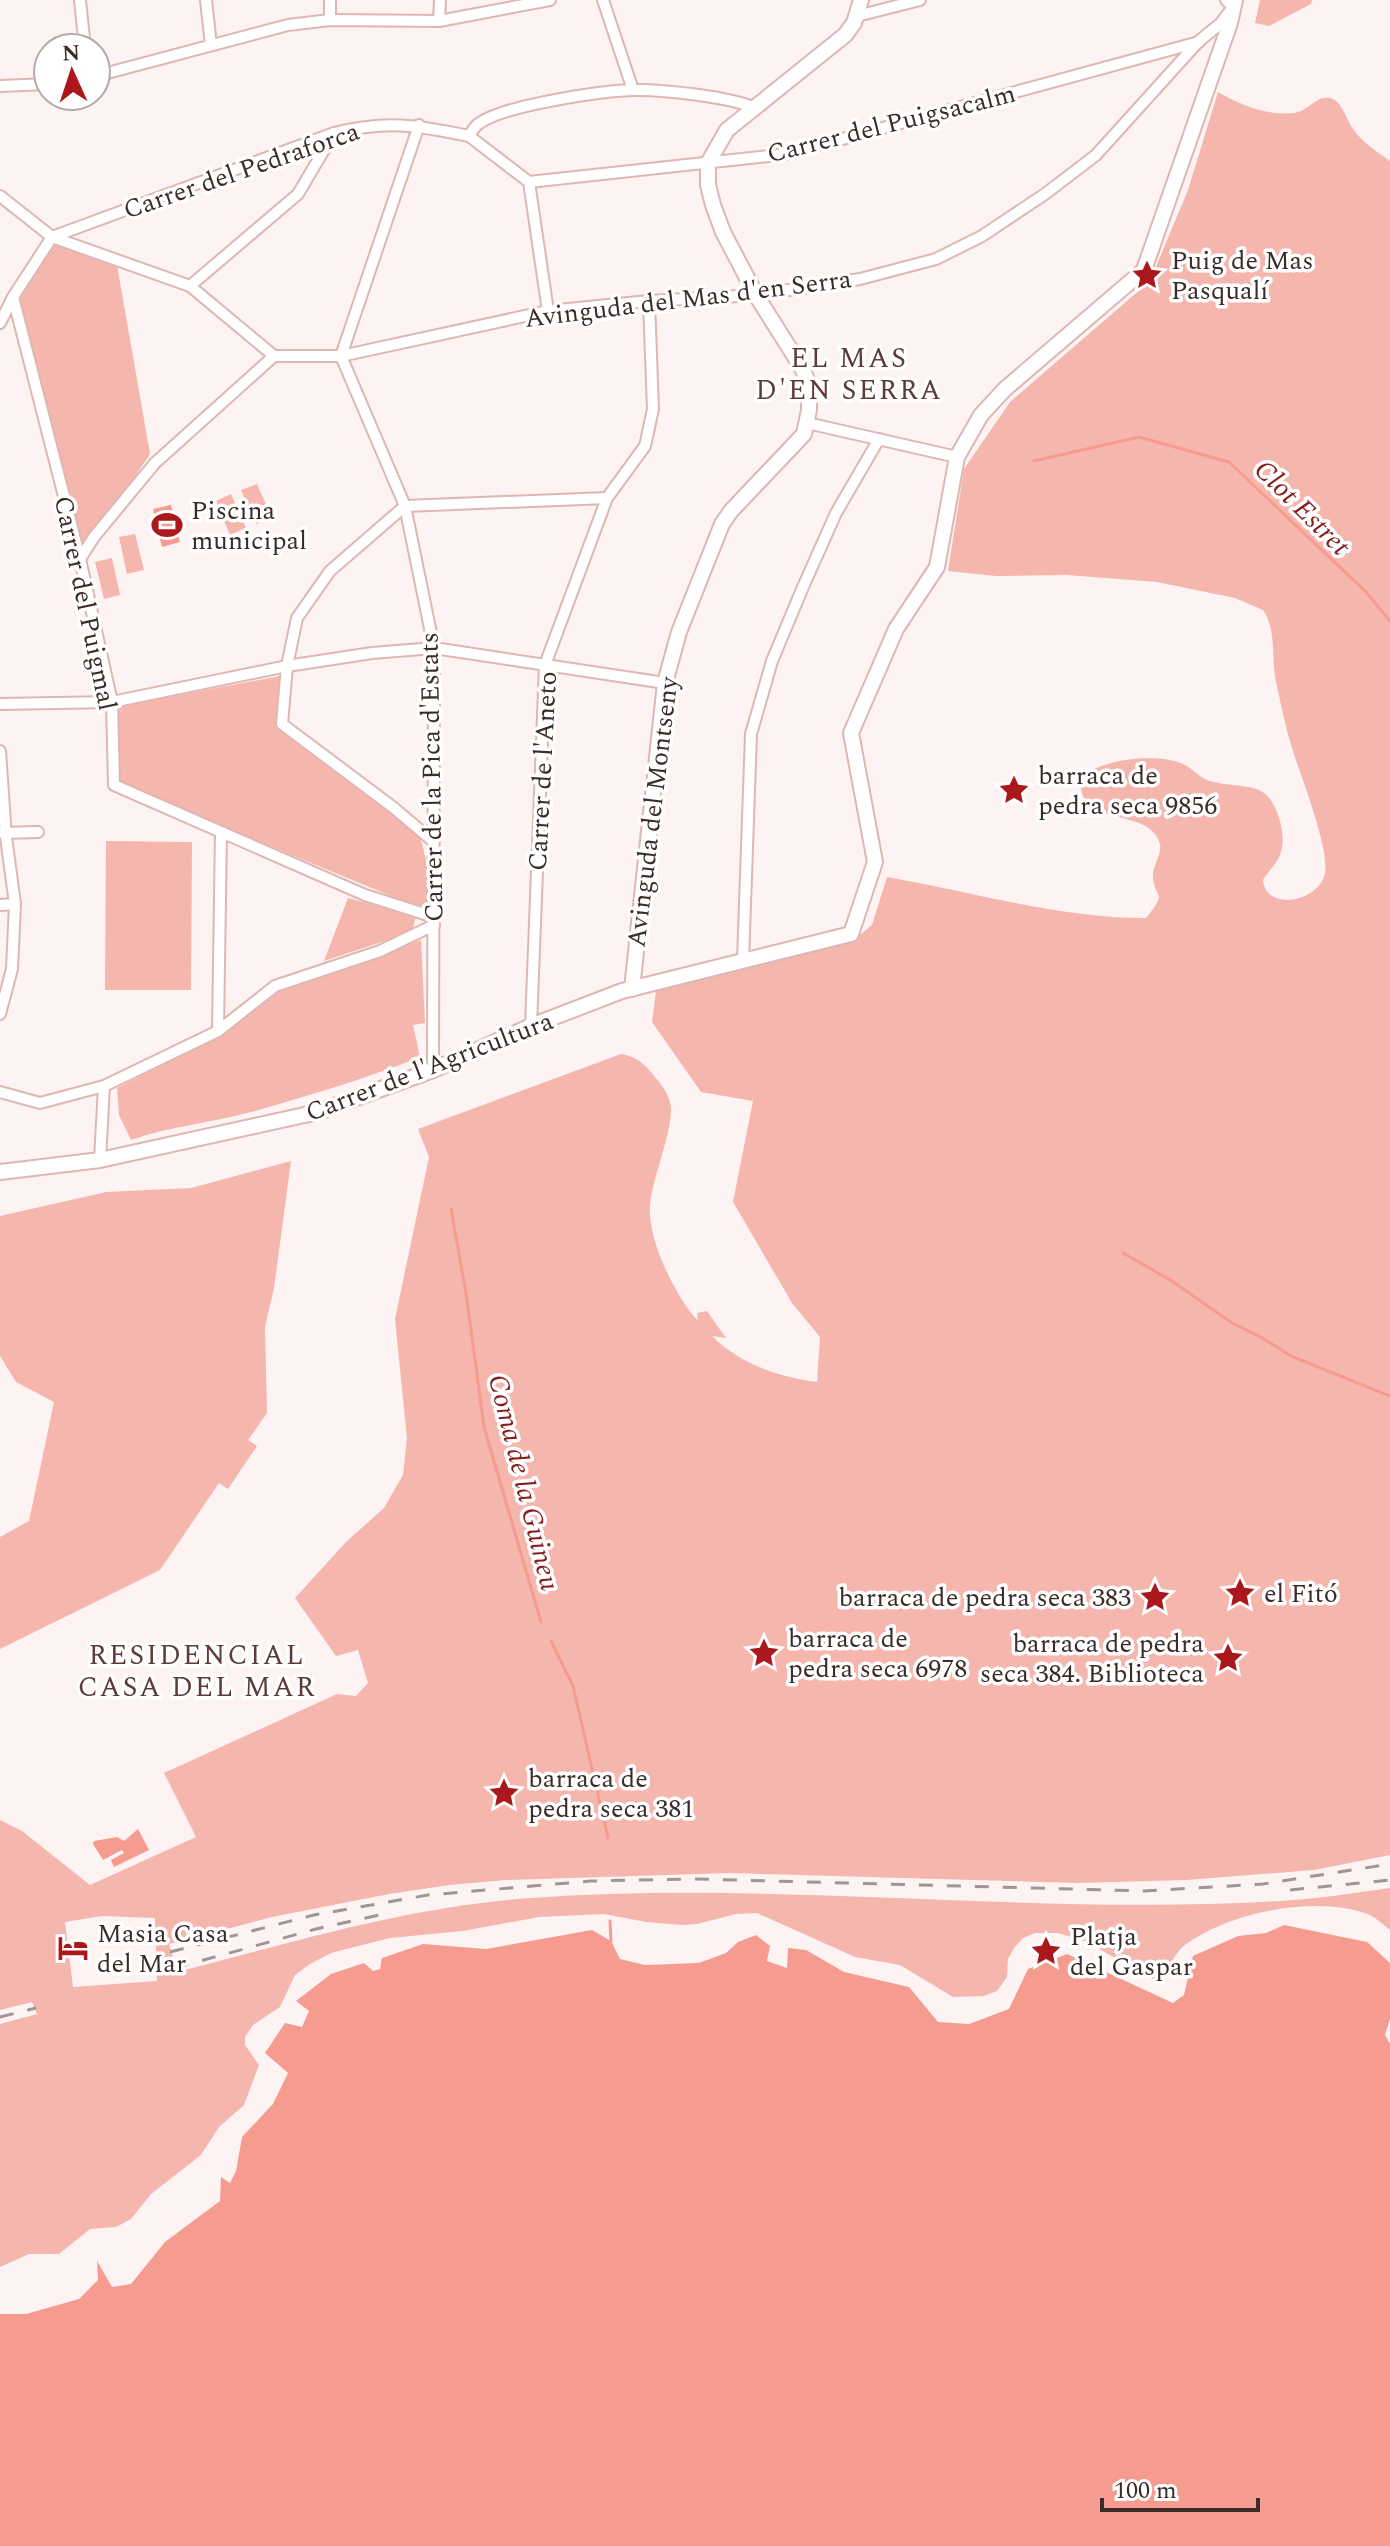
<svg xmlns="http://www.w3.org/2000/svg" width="1390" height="2546" font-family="Spectral,serif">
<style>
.green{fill:#f5b6ae;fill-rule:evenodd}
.water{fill:#f69b90}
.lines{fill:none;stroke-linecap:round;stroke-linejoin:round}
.stream{stroke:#f69b90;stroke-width:3}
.street-casing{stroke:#dfb7b2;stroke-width:14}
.secondary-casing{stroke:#dfb7b2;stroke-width:18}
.street{stroke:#fff;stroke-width:10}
.secondary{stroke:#fff;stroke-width:14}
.rail{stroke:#a19594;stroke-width:3;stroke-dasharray:14 14;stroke-linecap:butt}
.labels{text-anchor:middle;stroke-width:7;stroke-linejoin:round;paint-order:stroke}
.street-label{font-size:26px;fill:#3b2c2a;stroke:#fff}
.poi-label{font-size:26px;fill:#3b2c2a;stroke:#fff;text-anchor:start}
.neighbourhood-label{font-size:28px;letter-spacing:2px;fill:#5c3b38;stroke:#fff}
.water-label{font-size:28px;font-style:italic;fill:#871d1b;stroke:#fff}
</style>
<rect width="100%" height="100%" fill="#fcf3f2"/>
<!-- green -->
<g class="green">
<path d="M1260,0h52l-1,4 -42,22 -14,-3z"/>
<path d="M1218,92c22,13 50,24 76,21 14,-1 23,-20 39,-14 9,4 14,21 20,30 9,13 24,23 37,32v1694l-76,15 -128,10 -109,3 -348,-10 -223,7 -57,5 -60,9 -117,23 -103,27 8,28c117,-30 233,-66 354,-74 250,-18 500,18 749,3 37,-2 74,-8 110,-13v42c-6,-5 -13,-11 -20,-15 -52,-21 -141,-3 -185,30 -13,9 -16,31 -33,34l-67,-38 -27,-8h-23l-12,5 -9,10 -6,11 -1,18 -10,14 -13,5 -31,1 -53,-32 -45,-8 -98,-44 -21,1 -39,10 -15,1 -36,-3 -42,-8 -65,3 -76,14 -73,7 -59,15 -21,11 -15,11 -15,32 -27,18 -8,12v8l14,20 -15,40 -25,22 -18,28 -50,39 -20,25 -15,8 -26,2 -31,25h-30l-29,13v-243l37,-10 -5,-12 -32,8v-190l22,11 68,54 106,-48 -32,-64 173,-79 19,2 12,-13 -10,-33 -22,6 -41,-58 51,-56 38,-34 19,-33 4,-37 -12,-119 34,-162 -11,-28 203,-75c16,3 24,10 34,23 7,8 16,20 16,32 0,27 -18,67 -21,96 -3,34 25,91 48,116l-1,-8 10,-2 19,27 -14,-2c28,28 66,41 105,46l3,-45 -28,-34 -59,-101 20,-101 -52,-9 -49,-70 4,-31 199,-52 17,-14 15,-48c87,15 170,41 259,41 24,-29 7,-18 7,-44 1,-11 9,-20 7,-30 -10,-39 -84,-14 -79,-65 17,-21 81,-27 104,-14 9,5 15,13 25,16 16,5 33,3 49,9 18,7 29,47 21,65 -3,9 -12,16 -17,25 3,33 57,21 62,-7 4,-27 -24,-96 -33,-125 -7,-22 -11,-44 -16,-66 -5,-24 1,-51 -13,-72l-28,-12 -78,-16 -90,-7 -71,1 -48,-5 16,-102 46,-67 140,-121 38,-91zM102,1916l53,2 2,63 -84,6 -8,-65z"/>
<path d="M52,237l64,22 34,195 -70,105 -67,-262z"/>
<path d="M257,484l15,34 -16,6 -15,-34z"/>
<path d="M231,494l15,34 -16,7 -14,-34z"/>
<path d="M135,534l9,36 -17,4 -8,-37z"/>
<path d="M112,558l8,37 -16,4 -9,-37z"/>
<path d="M280,676l-5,49 145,110 7,30 2,42 -4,3 -308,-127v-71l3,-6z"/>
<path d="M106,841l86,1 -1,148h-86z"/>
<path d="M348,898l68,18 -4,16 -88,29z"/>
<path d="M421,940l4,83 -12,2 7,32c-55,22 -112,39 -169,55 -40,11 -81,14 -120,28l-12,-25 -2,-27 103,-52 59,-46z"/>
<path d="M291,1161l-17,127 -9,39 2,86 -19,27 9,6 -29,43 -9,-6 -59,87 -160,79v-112l29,-16 25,-119 -38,-20 -16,-26v-140l106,-24 85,-4z"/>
</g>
<!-- water -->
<g class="water">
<path d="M171,505l9,37 -18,5 -9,-38z"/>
<path d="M138,1829l11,21 -35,17 -3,-7 13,-7 -2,-3 -19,10 -10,-16 1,-3 23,-4 7,4z"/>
<path d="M1284,1925l83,17 23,21v56l-5,16 5,9v502h-1390v-232h26l53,-15 19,-19 -1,-19 15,26 19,-3 34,-42 55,-41 1,-24 9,6 6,-12 6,-34 31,-33 15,-31 -23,-20 20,-30 17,4 7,-16 -13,-10 35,-27 33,-11 9,8 7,-2 2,-11 41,-14 63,5 106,-19 19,11 9,18 25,6 54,-2 27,-10 12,-11 18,-7 14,11 -3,15 20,7 1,-20 18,2 38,22 65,15 29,35 31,2 40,-15 19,-40 39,-15 106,49 11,-8 9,-39 45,-20 28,-3z"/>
</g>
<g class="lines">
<!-- stream -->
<g class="stream">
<path d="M1034,461l105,-24 90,25 137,130 24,29"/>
<path d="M451,1209l15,84 18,134 57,195"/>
<path d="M1123,1253l49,28 60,42 29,14 30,19 99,40"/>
<path d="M551,1641l22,45 35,152"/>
<path d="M610,1921l1,20"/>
</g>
<!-- street casing -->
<g class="street-casing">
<g id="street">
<path d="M80,0l5,48"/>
<path d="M206,0l5,45"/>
<path d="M330,0v20"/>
<path d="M603,0l30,90"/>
<path d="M857,16l63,-16"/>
<path d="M439,21l1,-21"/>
<path d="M96,76l192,-51 42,-5 109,1 111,-21"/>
<path d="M0,86l48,-2"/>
<path d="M419,125l-78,231 64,150 29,142 -1,422"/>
<path d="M469,136l60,46 19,129"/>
<path d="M529,182l258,-28 412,-112"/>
<path d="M0,196l52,41 138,49 84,70h67l207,-45 101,-10 107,-6 104,-16 76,-20 46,-23 63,-42 51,-39 103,-114 21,-17 13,-17 -7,-7"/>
<path d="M190,286l108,-92 36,-61"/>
<path d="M13,297l67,262 32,143 2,83 251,110 69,22"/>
<path d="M0,323l13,-26 39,-60 282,-104c53,-13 82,-8 135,3 2,-3 4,-7 7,-10 20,-20 126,-35 157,-36 27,-1 98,7 122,18"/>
<path d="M807,423l150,34"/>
<path d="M80,559l14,-22 61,-74 119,-107"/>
<path d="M0,704l112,-2 175,-36 85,-13 62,-5 231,35"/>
<path d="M0,751l6,86 9,67 -3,65 -12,45"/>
<path d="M2,833l36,-1"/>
<path d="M434,842l-40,-34 -112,-84 5,-58 10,-48 33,-47 75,-65 202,-8"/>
<path d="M0,905l15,-1"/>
<path d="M743,961l8,-227 21,-73 31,-74 33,-74 43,-74"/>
<path d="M531,1026l14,-361 62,-167 38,-52 8,-37 -4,-108"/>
<path d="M218,1031l3,-199"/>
<path d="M0,1092l40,11 64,-17 114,-55 57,-45 105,-35 54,-26"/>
<path d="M100,1160l4,-74"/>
</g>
</g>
<!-- secondary casing -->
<g class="secondary-casing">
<g id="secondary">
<path d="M632,989l33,-306 14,-51 43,-108 9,-13 73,-77 5,-24v-15l-1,-13 -6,-14 -46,-73 -33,-63 -10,-27 -5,-20v-22l19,-33 118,-95 9,-12 7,-23"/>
<path d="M0,1172l100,-12 218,-48 115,-42 98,-44 91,-35 229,-57 24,-72 -24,-129 45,-104 41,-62 20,-110 24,-42 24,-26 139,-119 86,-247 5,-23"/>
</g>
</g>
<!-- street -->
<use href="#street" class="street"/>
<!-- secondary -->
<use href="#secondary" class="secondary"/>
<!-- rail -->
<g class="rail">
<path d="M1290,1890l100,-10"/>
<path d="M170,1952l144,-37 114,-20 163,-14 105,-2 448,12 119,-7 127,-20"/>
<path d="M175,1968l141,-39 72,-16"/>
<path d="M0,2017l36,-9"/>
</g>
</g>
<!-- icons -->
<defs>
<g id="sight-bare" transform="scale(2.4)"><path d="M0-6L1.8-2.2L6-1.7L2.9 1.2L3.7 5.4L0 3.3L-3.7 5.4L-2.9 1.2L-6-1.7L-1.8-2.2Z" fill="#ab181b" stroke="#fff" stroke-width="2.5" paint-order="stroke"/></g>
<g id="stadium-bare" transform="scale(2.4)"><path d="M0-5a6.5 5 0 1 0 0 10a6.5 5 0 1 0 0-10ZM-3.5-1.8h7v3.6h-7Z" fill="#ab181b" stroke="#fff" stroke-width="2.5" paint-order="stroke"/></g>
<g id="hotel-bare" transform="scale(2.4)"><path d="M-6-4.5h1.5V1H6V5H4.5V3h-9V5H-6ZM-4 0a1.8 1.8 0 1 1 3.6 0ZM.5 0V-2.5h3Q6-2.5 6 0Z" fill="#ab181b" stroke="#fff" stroke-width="2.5" paint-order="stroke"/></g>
</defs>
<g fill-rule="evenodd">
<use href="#sight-bare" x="1147" y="275"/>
<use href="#stadium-bare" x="167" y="525"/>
<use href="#sight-bare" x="1014" y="790"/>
<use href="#sight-bare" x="1240" y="1593"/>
<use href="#sight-bare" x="1155" y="1597"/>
<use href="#sight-bare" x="764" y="1653"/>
<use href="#sight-bare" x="1228" y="1658"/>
<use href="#sight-bare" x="504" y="1793"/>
<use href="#hotel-bare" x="73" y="1948"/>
<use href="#sight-bare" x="1046" y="1951"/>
</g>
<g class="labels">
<!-- street labels -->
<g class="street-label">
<text transform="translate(891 123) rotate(-14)" y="9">Carrer del Puigsacalm</text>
<text transform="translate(241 170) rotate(-19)" y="9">Carrer del Pedraforca</text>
<text transform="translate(688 298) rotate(-7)" y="9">Avinguda del Mas d'en Serra</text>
<text transform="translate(86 603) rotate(78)" y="9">Carrer del Puigmal</text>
<text transform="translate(542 771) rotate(-87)" y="9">Carrer de l'Aneto</text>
<text transform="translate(431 777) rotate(-91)" y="9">Carrer de la Pica d'Estats</text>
<text transform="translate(652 812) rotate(-83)" y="9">Avinguda del Montseny</text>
<text transform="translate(429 1066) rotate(-21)" y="9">Carrer de l'Agricultura</text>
</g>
<!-- poi labels -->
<g class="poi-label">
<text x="1171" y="269">Puig de Mas<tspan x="1171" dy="30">Pasqualí</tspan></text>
<text x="191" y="519">Piscina<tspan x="191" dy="30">municipal</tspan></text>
<text x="1038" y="784">barraca de<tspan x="1038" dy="30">pedra seca 9856</tspan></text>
<text x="1264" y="1602">el Fitó</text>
<text x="1131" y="1606" text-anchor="end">barraca de pedra seca 383</text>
<text x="788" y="1647">barraca de<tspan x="788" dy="30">pedra seca 6978</tspan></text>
<text x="1204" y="1652" text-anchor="end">barraca de pedra<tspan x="1204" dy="30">seca 384. Biblioteca</tspan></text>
<text x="528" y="1787">barraca de<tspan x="528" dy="30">pedra seca 381</tspan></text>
<text x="97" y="1942">Masia Casa<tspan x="97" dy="30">del Mar</tspan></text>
<text x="1070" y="1945">Platja<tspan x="1070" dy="30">del Gaspar</tspan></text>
</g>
<!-- neighbourhood labels -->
<g class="neighbourhood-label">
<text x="849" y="367">EL MAS<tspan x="849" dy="32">D'EN SERRA</tspan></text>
<text x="197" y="1664">RESIDENCIAL<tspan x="197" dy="32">CASA DEL MAR</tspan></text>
</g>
<!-- water labels -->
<g class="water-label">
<text transform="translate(1303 507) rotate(45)" y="10">Clot Estret</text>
<text transform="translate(525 1482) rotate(76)" y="10">Coma de la Guineu</text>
</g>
</g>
<!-- north arrow -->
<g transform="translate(72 72) rotate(357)"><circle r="38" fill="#ffffff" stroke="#b1abaa" stroke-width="2"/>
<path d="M0-6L14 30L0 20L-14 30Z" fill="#ab181b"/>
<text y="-12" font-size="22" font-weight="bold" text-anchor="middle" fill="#3b2c2a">N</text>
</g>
<!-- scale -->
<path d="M1102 2498v12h156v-12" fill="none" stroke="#3b2c2a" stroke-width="4"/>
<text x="1114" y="2498" font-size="24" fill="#3b2c2a" stroke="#ffffff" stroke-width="6" paint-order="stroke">100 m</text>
</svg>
